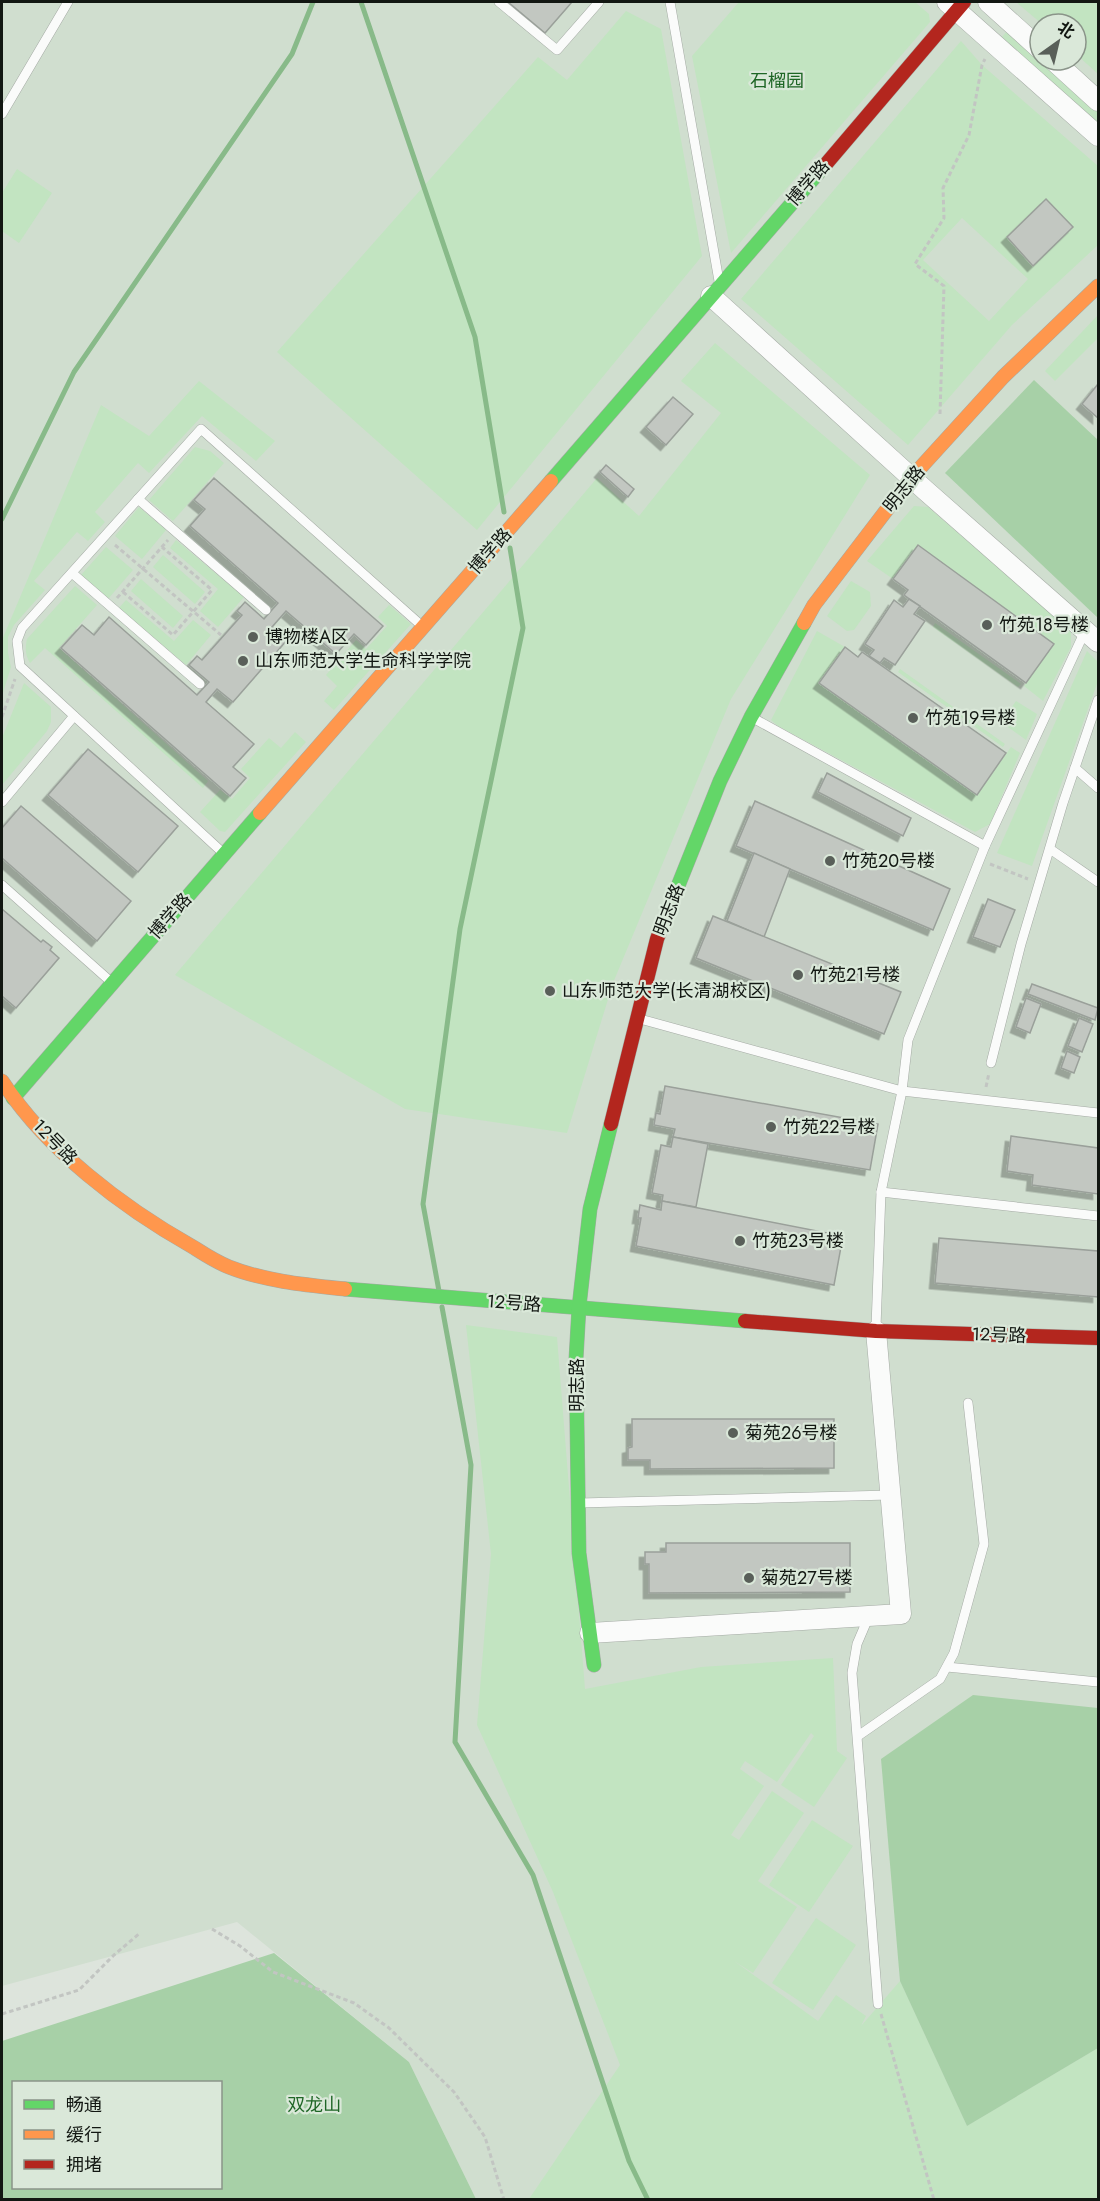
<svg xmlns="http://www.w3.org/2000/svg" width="1100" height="2201" font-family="Jost,'Noto Sans SC',sans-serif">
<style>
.built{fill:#d0decf;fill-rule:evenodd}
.green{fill:#c2e4c1;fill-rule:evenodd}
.forest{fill:#a7d0a7;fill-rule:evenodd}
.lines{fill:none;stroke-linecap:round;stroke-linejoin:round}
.stream{stroke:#88ba89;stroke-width:5}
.building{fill:#c2c7c1;stroke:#9aa09a;stroke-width:1.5;filter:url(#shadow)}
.lane-casing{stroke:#a4aaa4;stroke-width:10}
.street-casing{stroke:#a4aaa4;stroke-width:21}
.fast-casing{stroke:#a4aaa4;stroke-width:15}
.slow-casing{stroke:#a4aaa4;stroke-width:15}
.jam-casing{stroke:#a4aaa4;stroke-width:15}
.path{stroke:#c2c5c2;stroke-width:3;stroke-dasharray:4.5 3;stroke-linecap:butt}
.lane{stroke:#fafbfa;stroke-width:9}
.street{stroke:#fafbfa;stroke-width:20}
.fast{stroke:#63d668;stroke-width:14}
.slow{stroke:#ff974d;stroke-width:14}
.jam{stroke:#b3261e;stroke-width:14}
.poi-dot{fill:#595f59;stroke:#dae8d9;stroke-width:2}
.labels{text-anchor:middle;stroke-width:4.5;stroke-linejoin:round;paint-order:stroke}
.park-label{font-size:18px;fill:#1f6626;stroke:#dae8d9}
.street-label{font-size:18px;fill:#121712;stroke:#dae8d9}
.poi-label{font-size:18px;fill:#121712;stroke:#dae8d9;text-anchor:start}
</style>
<defs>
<filter id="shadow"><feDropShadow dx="-5.5" dy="5.5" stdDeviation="0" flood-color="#0004"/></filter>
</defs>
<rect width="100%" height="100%" fill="#dde4dc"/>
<!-- built -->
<path class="built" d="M2,2h1096v2197h-622l-67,-137 -172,-140 -235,64zM1040,24h36v36h-36z"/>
<!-- green -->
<g class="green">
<path d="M739,2h176l14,12 1,8 -199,231 -39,-197z"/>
<path d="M1016,2h82v72l-22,-20v-30h-34z"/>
<path d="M626,11l35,18 41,227 -225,274 -200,-178 261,-295 29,23z"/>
<path d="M1007,31l91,82v11l-96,-87z"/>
<path d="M961,41l21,24 116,101v79l-86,80 -104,120 -167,-146zM962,218l66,61 -39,42 -66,-61z"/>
<path d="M17,169l35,24 -33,50 -17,-12v-38z"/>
<path d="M1098,315v23l-43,43 -10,-10z"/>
<path d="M715,343l155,132 -139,224 -118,284 -46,150 -162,-24 -230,-134 422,-497 42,38 82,-103 -40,-32z"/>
<path d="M199,381l76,60 -19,20 -54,-45 -53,57 -11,-10 -43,49 10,10 -17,19 -11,-9 -43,49 11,9 -31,35 -6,12v16l3,14 -9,29v-56l99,-235 48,31z"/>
<path d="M195,447l15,4 14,12 -51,58 -24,-21z"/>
<path d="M914,506l14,1 143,124v16l-28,54 -19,-15 30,-42 -136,-99 -25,34 -26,-18z"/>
<path d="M139,507l27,23 -24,29 -27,-23z"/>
<path d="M176,540l68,57 -26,30 -18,-16 18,-22 -48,-41z"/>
<path d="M106,547l27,23 -25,29 -27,-24z"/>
<path d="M163,555l42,37 -10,12 -42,-37z"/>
<path d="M141,579l42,37 -10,12 -42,-37z"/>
<path d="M851,581l19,11 1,14 -17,24 -7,1 -20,-15z"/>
<path d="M75,586l22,19 -38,43 149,133 -5,7 -158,-140 -15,15c-5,-9 -5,-14 -3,-24z"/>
<path d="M126,600l48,41 19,-21 18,15 -25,30 -67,-57z"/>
<path d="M389,605l22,19 -77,86 -10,-9 13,-15 -11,-11 30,-35 10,9 21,-23 -9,-9z"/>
<path d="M935,623l86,61 -3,3 -85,-60z"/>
<path d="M817,631l28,16 -25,36 157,112 34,-48 9,6 -30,71 -15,8 -197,-106 -7,-6z"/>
<path d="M1087,651l11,11v19l-66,185 -35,-13z"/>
<path d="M900,669l105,75 -2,3 -105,-75z"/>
<path d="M24,683l27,24v15l-4,9 -45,54v-47z"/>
<path d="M1016,701l21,13 -11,26 -25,-18z"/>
<path d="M295,732l11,10 -81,90 -5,-1 -20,-19 20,-22 12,9 18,-21 -9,-9 28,-31 12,10z"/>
<path d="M466,1325l91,12 28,352 116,-22 132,-9 4,93 10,7 -33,49 -33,-22 33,-49 -3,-3 -34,49 -32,-21 -5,8 24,17 -33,49 8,5 33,-49 32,22 -46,68 39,26 -44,66 -19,-12 84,60 18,-26 30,21 -5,10 39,-45 67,145 131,-78v151h-569l91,-134 -67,-173 -76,-167 14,-171z"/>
<path d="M812,1820l41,26 -44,66 -40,-27z"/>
<path d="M816,1918l40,27 -43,65 -41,-27z"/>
</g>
<!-- forest -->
<g class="forest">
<path d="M1034,380l64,60v178l-153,-145z"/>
<path d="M973,1695l125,13v340l-131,78 -67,-145 -19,-222z"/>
<path d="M274,1953l135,109 67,137h-474v-158zM14,2082h206v106h-206z"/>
</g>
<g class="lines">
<!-- stream -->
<g class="stream">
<path d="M361,2l114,335 29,175"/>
<path d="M2,519l72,-147 218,-318 21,-52"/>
<path d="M439,1291l-16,-87 37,-275 63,-301 -13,-80"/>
<path d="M442,1307l29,158 -16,277 78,133 96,286 19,39"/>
</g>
</g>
<!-- building -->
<g class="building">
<path d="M508,2h64l-27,31z"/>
<path d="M1046,199l27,28 -40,39 -26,-29z"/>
<path d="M1098,384v34l-16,-14z"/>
<path d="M673,397l20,17 -27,31 -20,-18z"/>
<path d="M606,465l28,24 -6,8 -28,-25z"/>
<path d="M214,478l169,148 -17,19 -12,-11 -18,20 -50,-43 -14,16 15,13 -54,62 -16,-13 -11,13 48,42 -21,23 13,11 -16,18 -169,-148 21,-23 12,10 15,-18 88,78 12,-13 -20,-17 8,-9 5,4 40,-45 -5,-4 8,-9 19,17 14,-16 -88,-77 15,-17 -11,-9z"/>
<path d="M918,545l136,99 -28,39 -122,-88 4,-5 -15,-11z"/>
<path d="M909,599l11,7 -6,8 11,7 -30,44 -11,-7 -4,5 -11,-7 5,-6 -9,-6 29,-44 9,7z"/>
<path d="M845,647l13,10 4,-5 144,101 -29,42 -158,-112z"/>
<path d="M88,749l90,77 -40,46 -90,-77z"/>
<path d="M827,773l84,45 -8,18 -85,-44z"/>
<path d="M755,801l195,88 -17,41 -197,-84z"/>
<path d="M21,806l110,95 -34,40 -95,-83v-30z"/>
<path d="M754,853l36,16 -26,68 -37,-16z"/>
<path d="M988,899l27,11 -15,37 -27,-10z"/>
<path d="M2,909l39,33 2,-2 9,7 -2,3 9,8 -43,50 -14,-12z"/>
<path d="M713,916l188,76 -17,42 -188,-76z"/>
<path d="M1032,984l66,24 -3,12 -67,-26z"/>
<path d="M1026,998l15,6 -11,29 -14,-6z"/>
<path d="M1079,1018l14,6 -11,28 -14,-6z"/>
<path d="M1067,1051l13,6 -6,16 -13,-5z"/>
<path d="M665,1086l213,38 -8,46 -197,-33 2,-8 -21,-4 2,-12 4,1z"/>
<path d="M1011,1136l87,12v46l-66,-9 1,-10 -26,-4z"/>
<path d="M673,1137l35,7 -12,63 -34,-6 1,-6 -11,-2 9,-48 10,2z"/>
<path d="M662,1201l181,35 -9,49 -198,-39 5,-28h-3l2,-13 21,5z"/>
<path d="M939,1238l159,13v46l-163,-14z"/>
<path d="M632,1419h202v49l-184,1v-9h-22v-12l4,-1z"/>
<path d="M666,1543h184v49l-201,1v-29h-4v-12h21z"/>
</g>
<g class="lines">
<!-- lane casing -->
<g class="lane-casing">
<g id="lane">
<path d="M499,2l58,48 42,-48"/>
<path d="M670,2l49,279"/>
<path d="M2,114l66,-112"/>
<path d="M138,499l128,111"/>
<path d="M72,573l128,111"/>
<path d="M753,718l232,128"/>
<path d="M1075,768l23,20"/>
<path d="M2,802l72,-86"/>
<path d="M1050,849l48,33"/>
<path d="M222,852l-202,-186 -3,-25 5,-13 179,-199 221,197"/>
<path d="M2,885l108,96"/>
<path d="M640,1019l262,72 196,22"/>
<path d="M991,1063l30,-119 42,-141 35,-103"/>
<path d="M881,1192l217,24"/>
<path d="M876,1327l5,-135 21,-101 6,-51 77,-194 100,-215"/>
<path d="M580,1503l310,-8"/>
<path d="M869,1616l-12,28 -5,29 26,331"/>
<path d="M947,1667l151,15"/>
<path d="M858,1736l82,-57 14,-26 30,-109 -16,-141"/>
</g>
</g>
<!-- street casing -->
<g class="street-casing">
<g id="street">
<path d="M947,2l151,134"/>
<path d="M988,2l52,47"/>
<path d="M1053,60l45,41"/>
<path d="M711,296l214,194 173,152"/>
<path d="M590,1633l311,-19 -25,-283"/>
</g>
</g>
<!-- fast casing -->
<g class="fast-casing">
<g id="fast">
<path d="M551,481l275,-317"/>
<path d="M664,921l56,-140 31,-64 53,-94"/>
<path d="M13,1098l247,-285"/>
<path d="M345,1289l400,32"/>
<path d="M594,1665l-15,-112 -3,-194 3,-52 11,-98 21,-85"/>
</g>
</g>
<!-- slow casing -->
<g class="slow-casing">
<g id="slow">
<path d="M804,623l10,-18 97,-127 92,-101 95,-91"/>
<path d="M260,813l291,-332"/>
<path d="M2,1081c45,69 120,126 191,166 11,7 23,15 36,20 35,14 78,18 116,22"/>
</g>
</g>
<!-- jam casing -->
<g class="jam-casing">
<g id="jam">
<path d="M826,164l138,-162"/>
<path d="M611,1124l46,-185 7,-18"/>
<path d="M745,1321l131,10 222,7"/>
</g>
</g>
<!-- path -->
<g class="path">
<path d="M940,414l4,-128 -29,-22 29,-46 -1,-30 26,-53 13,-70 3,-6"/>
<path d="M115,545l106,90"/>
<path d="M123,592l50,43 39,-45 -50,-43"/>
<path d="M117,598l51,-58"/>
<path d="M2,717l13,-38"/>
<path d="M990,864l38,15"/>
<path d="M986,1087l3,-14"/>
<path d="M212,1929l28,17 33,26 81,31 35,25 65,64 31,45 19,63"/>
<path d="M2,2014l77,-24 35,-35 26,-22"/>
<path d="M881,2014l53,186"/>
</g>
<!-- lane -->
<use href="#lane" class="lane"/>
<!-- street -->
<use href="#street" class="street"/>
<!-- fast -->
<use href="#fast" class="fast"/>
<!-- slow -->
<use href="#slow" class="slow"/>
<!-- jam -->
<use href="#jam" class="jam"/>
</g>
<!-- markers -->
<g class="poi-dot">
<circle cx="987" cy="625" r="6"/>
<circle cx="253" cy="637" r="6"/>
<circle cx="243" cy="661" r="6"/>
<circle cx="913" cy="718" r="6"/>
<circle cx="830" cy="861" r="6"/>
<circle cx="798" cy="975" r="6"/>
<circle cx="550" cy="991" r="6"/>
<circle cx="771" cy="1127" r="6"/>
<circle cx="740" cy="1241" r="6"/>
<circle cx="733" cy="1433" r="6"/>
<circle cx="749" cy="1578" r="6"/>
</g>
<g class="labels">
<!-- park labels -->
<g class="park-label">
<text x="777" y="87">石榴园</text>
<text x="314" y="2111">双龙山</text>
</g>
<!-- street labels -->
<g class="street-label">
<text transform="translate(808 183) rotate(-49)" y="6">博学路</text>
<text transform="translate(904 489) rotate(-51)" y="6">明志路</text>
<text transform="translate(490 551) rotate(-49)" y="6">博学路</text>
<text transform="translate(669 910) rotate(-69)" y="6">明志路</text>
<text transform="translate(170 916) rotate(-49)" y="6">博学路</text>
<text transform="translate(55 1142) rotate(46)" y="6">12号路</text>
<text transform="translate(514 1303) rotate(4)" y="6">12号路</text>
<text transform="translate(999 1335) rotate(2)" y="6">12号路</text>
<text transform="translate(577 1385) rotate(-90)" y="6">明志路</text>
</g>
<!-- poi labels -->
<g class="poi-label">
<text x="999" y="631">竹苑18号楼</text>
<text x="265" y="643">博物楼A区</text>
<text x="255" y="667">山东师范大学生命科学学院</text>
<text x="925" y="724">竹苑19号楼</text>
<text x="842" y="867">竹苑20号楼</text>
<text x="810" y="981">竹苑21号楼</text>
<text x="562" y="997">山东师范大学(长清湖校区)</text>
<text x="783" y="1133">竹苑22号楼</text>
<text x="752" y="1247">竹苑23号楼</text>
<text x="745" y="1439">菊苑26号楼</text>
<text x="761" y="1584">菊苑27号楼</text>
</g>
</g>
<!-- border -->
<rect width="1100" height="2201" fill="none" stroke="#121712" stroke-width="6"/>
<!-- legend -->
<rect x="12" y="2081" width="210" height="108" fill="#dae8d9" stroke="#8a9489" stroke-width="1.5"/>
<rect x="24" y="2100" width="30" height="9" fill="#63d668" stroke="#8a9489" stroke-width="1.5"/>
<text x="66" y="2111" font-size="18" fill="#121712">畅通</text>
<rect x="24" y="2130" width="30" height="9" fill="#ff974d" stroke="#8a9489" stroke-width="1.5"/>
<text x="66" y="2141" font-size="18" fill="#121712">缓行</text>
<rect x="24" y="2160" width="30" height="9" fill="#b3261e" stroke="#8a9489" stroke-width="1.5"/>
<text x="66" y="2171" font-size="18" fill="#121712">拥堵</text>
<!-- north arrow -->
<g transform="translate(1058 42) rotate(34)"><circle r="28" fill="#dae8d9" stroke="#8a9489" stroke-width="1.5"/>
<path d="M0-4.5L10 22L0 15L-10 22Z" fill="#595f59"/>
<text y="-9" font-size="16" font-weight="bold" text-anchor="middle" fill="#121712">北</text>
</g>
</svg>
